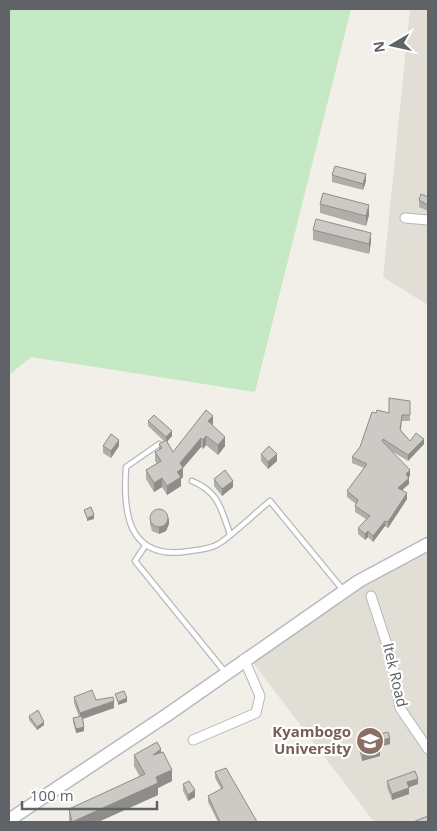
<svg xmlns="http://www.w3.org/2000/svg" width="437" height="831" font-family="'Open Sans',sans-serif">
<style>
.education{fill:#e1ded6}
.green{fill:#c5e8c5}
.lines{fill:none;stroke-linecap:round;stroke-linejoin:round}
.lane-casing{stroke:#b5b8bc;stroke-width:7}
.street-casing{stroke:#b5b8bc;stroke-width:11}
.secondary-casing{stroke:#b6babf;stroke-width:15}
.lane{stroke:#fff;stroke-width:4.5}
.street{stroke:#fff;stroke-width:9}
.secondary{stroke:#fff;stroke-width:12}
.wall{fill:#afaea9}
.shaded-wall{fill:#8f8d8a}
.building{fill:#cccac5;stroke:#8f8d8a}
.labels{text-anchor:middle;stroke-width:4.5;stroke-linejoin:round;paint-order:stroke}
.street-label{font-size:15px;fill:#5f6368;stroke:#fff}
.education-label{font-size:15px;font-weight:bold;fill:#785e54;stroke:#fff;text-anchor:end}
</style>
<rect width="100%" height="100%" fill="#f1efe8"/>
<!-- education -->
<g class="education">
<path d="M410,9h18v296l-45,-28z"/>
<path d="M428,552v270h-54l-123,-162 114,-74 56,-32z"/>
</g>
<!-- green -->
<path class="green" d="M9,9h342l-96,383 -224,-35 -22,18z"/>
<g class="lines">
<!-- lane casing -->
<g class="lane-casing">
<g id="lane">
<path d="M159,444l-33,23c-3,44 1,91 57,85 11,-2 27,-2 37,-9 17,-12 33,-28 50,-42l73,89"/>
<path d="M192,481c27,11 29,28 38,53"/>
<path d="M145,546l-10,15 90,111"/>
</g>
</g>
<!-- street casing -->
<g class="street-casing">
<g id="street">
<path d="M405,218l23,2"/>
<path d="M371,596l20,61 9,51 28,41"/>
<path d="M193,740l63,-27 4,-17 -16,-37"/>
</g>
</g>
<!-- secondary casing -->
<g class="secondary-casing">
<path id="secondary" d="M9,820l158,-105 192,-134 69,-37"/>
</g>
<!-- lane -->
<use href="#lane" class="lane"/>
<!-- street -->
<use href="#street" class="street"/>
<!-- secondary -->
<use href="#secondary" class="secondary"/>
</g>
<!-- wall -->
<g class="wall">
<path d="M332,175l34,6 -3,9 -31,-8z"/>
<path d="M428,197v14l-9,-4v-7z"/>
<path d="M320,204l49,11 -3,11 -46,-13z"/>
<path d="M313,230l58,12 -2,12 -56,-14z"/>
<path d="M410,401v20h-8l-1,9 9,11 14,3 -16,17 -18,-11 20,26 -2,1 1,7 -7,6 5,9 -19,29 -3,-2 -12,16 -5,-5 -3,3 -7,-6v-6l8,-9 -11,-7v-6l1,-2 -9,-7v-6l17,-23 -12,-5v-6l8,-10 16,-34h13z"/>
<path d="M148,421l24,15 -5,5 6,11 39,-27 13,21 -7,9 -12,-10 -3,4 -2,-2 -18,21v9l-2,2v7l-14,9 -5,-8 -8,5 -8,-13v-9l11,-7 -2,-2v-9l4,-2v-6l5,-3 -16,-15z"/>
<path d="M103,446h16l-8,12 -8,-5z"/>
<path d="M261,454l16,7 -9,8 -7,-8z"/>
<path d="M214,479l19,8 -11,9 -8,-10z"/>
<path d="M150,518l19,6 -3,7 -7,3 -7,-3 -2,-7z"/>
<path d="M74,697l22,3 18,8 -31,10 1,13 -8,2 -3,-11v-4l6,-1 -5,-14z"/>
<path d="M29,716l15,9 -7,5 -8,-10z"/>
<path d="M368,737l22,7 -11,3 1,9 -18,5 -3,-11v-6l9,-3z"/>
<path d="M161,753l11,28 -14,7v7l-60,27h-29v-13l71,-32 -6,-11v-11z"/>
<path d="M215,772l42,50h-39l-10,-20v-6l13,-7 -6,-11z"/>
<path d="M387,781l31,3 -9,3v7l-17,6 -5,-13z"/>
<path d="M183,784l12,13 -7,4 -5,-10z"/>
</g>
<!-- shaded-wall -->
<g class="shaded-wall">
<path d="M366,174v7l-3,9v-6z"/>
<path d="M369,205v10l-3,11v-10z"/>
<path d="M371,233v9l-2,12v-10z"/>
<path d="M213,416v9l-5,-4z"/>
<path d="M172,431v5l-6,7v-6z"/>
<path d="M206,436v9l-3,4v-9z"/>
<path d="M225,437v9l-7,9v-10z"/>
<path d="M201,438v9l-18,21v9l-2,2v7l-14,9v-9l10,-14 3,-9z"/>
<path d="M424,439v5l-16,17v-6z"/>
<path d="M119,440v6l-8,12v-7z"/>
<path d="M277,454v7l-9,8v-7z"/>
<path d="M410,470v6l-4,4v-6z"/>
<path d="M162,478v9l-8,5v-9z"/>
<path d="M409,478v6l-11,10v-6z"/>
<path d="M233,481v6l-11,9v-7z"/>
<path d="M407,493v6l-19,29v-6z"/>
<path d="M94,515v4l-7,2v-3z"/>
<path d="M169,518v6l-3,7 -7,3v-7z"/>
<path d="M385,521v5l-12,16v-6z"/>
<path d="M368,531v6l-3,3v-6z"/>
<path d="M127,698v4l-9,3v-3z"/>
<path d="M114,701v7l-34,12v-7z"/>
<path d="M44,722v3l-7,5v-3z"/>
<path d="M84,727v4l-8,2v-4z"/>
<path d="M390,738v6l-12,3v-6z"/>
<path d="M161,749v12l-8,-6z"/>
<path d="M380,750v6l-18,5v-6z"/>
<path d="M172,770v11l-14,7v7l-60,27h-26l84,-45z"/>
<path d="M418,779v5l-11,4v-6z"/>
<path d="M409,788v6l-17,6v-6z"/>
<path d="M195,790v7l-7,4v-6z"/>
</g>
<!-- building -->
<g class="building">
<path d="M335,166l31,8 -3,10 -31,-9z"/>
<path d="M323,193l46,12 -3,11 -46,-12z"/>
<path d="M421,194l7,3v8l-9,-5z"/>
<path d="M316,219l55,14 -2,11 -56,-14z"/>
<path d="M389,398l21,3v14h-8l-2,15 10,11 6,-8 8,6 -16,16 -25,-16 -1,2 28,29 -4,4 3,4 -11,10 9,5 -19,29 -3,-1 -12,15 -5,-5 -3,3 -7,-6 12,-12 -15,-10 3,-6 -11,-9 20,-27 -15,-7 8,-10 12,-35 4,1 1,-3 12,3z"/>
<path d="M206,410l7,6 -5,5 17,16 -7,8 -12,-9 -3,4 -2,-2 -21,25 3,5 -6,4 4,5 -14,9 -5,-8 -8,5 -8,-13 15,-9 -6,-9 7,-4 -3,-4 7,-4 7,12z"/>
<path d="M154,415l18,16 -6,6 -18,-16z"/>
<path d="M111,434l8,6 -8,11 -8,-5z"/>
<path d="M269,446l8,8 -9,8 -7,-8z"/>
<path d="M225,470l8,11 -11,8 -8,-10z"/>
<path d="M91,507l3,8 -7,3 -3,-8z"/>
<circle cx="159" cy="518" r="9"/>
<path d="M92,690l4,10 17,-3 1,4 -34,12 -6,-16z"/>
<path d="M124,691l3,7 -9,4 -3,-8z"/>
<path d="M38,710l6,12 -7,5 -8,-11z"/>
<path d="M82,716l2,11 -8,2 -3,-11z"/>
<path d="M388,732l2,6 -12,3 2,9 -18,5 -3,-11 10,-3 -1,-4z"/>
<path d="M157,742l4,7 -8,6 10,-3 9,18 -16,7 2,6 -86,39 -3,-13 76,-35 -11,-19z"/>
<path d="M226,768l30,52 1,2h-37l-12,-26 15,-8 -8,-16z"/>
<path d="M415,771l3,8 -11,3 2,6 -17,6 -5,-13z"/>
<path d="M189,781l6,9 -7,5 -5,-11z"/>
<path d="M428,816v6h-15z"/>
</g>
<!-- icons -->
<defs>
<g id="university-disc" transform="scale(1.4375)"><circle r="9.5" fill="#8d6e63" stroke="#fff"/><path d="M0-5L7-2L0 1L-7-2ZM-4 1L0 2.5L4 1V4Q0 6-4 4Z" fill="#fff"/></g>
</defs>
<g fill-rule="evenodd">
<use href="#university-disc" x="370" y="741"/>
</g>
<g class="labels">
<!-- street labels -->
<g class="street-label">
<text transform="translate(395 675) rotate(77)" y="5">Itek Road</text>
</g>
<!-- education labels -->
<g class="education-label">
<text x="351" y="737">Kyambogo<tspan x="351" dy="17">University</tspan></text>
</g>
</g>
<!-- border -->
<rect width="437" height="831" fill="none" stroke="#5f6368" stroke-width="20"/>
<!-- north arrow -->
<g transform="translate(392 45) rotate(261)" stroke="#ffffff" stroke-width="4" paint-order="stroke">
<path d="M0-4L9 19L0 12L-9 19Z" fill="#5f6368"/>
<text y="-8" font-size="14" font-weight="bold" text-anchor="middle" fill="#5f6368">N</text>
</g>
<!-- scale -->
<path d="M22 801v8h135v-8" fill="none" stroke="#5f6368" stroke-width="2.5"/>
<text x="30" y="801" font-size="15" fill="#5f6368" stroke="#ffffff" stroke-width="4" paint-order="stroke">100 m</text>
</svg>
